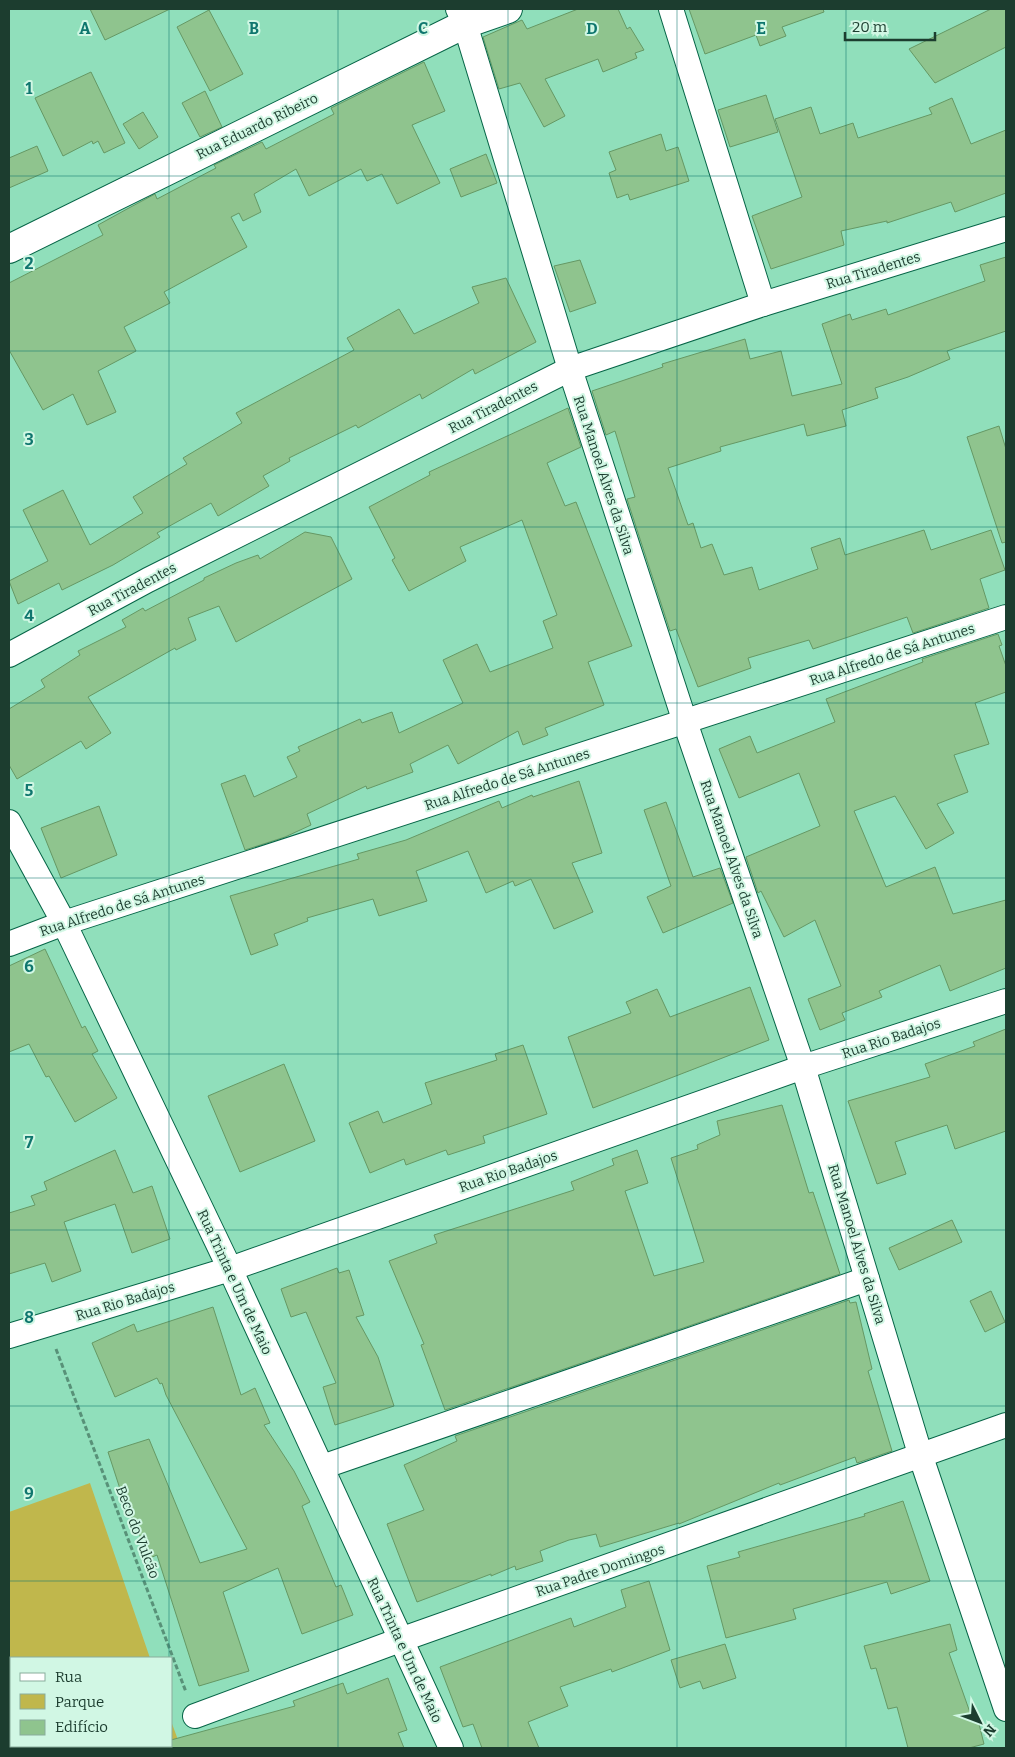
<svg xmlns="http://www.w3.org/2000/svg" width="1015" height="1757" font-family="Bitter,serif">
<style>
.green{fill:#c0b74c}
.building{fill:#8fc48e;stroke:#659864}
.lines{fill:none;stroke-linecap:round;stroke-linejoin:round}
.street-casing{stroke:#066547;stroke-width:26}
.secondary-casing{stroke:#066547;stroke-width:30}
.path{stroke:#589178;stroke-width:3;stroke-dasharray:5 2.5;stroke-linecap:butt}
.street{stroke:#fff;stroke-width:24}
.secondary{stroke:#fff;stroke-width:28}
.grid{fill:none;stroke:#0f766e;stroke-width:1;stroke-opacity:0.55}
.labels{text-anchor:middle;stroke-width:4;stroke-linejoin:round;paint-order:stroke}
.street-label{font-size:14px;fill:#1c3d2f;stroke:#d1f7e4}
.grid-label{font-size:16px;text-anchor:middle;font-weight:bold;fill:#0f766e;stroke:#d1f7e4;stroke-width:4;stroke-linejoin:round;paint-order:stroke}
</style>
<rect width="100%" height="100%" fill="#90dfbb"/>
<!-- green -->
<path class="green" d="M90,1483l60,175h-139v88h160v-25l10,27h-172v-236z"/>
<!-- building -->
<g class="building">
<path d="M90,9h80l-65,31z"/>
<path d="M578,9h40l9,20 3,-2 14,23 -9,3 2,5 -34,14 -5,-13 -53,20 20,37 -21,11 -24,-44 -21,6 -16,-52 39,-17 5,9z"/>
<path d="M689,9h134l1,3 -42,15 4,9 -26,10 -4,-11 -51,19z"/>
<path d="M991,9h15v38l-71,36 -26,-34z"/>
<path d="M209,10l34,64 -33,17 -33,-64z"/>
<path d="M424,62l21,49 -33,14 28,58 -43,21 -15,-30 -15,7 -6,-12 -52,27 -13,-27 -42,25 7,18 -18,9 -4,-8 -8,4 16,30 -83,45 6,11 -46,24 12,24 -38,20 18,41 -29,13 -14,-31 -30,16 -34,-60v-67l94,-48 -5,-10 29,-16 28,-15 2,5 59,-31 -2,-3 48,-23 4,7 68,-35 -3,-6z"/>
<path d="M91,72l34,71 -21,10 -6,-12 -5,3 -1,-3 -29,15 -28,-58z"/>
<path d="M205,91l17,36 -22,10 -18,-34z"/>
<path d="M766,95l12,37 -48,15 -12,-37z"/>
<path d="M952,98l19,46 35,-14v63l-51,19 -4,-10 -64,21v-2l-46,10 3,14 -73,24 -19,-53 50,-19 -27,-78 36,-12 9,27 33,-11 5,15 74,-24 -3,-6z"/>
<path d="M143,112l15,25 -19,12 -16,-25z"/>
<path d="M661,134l5,17 12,-4 11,34 -59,19 -2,-6 -11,4 -8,-25 7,-3 -7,-18z"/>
<path d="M37,146l11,25 -39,17v-30z"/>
<path d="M486,154l11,29 -36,14 -11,-28z"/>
<path d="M1006,257v74l-59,20 3,8 -42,18 -33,11 3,10 -36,12 4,16 -39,10 -3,-12 -84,23 1,4 -53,17 20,57 5,-2 8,25 11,-4 12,31 28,-8 7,23 59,-21 -7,-21 29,-10 5,17 79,-25 7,20 60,-20 14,40 -25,9 9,29 -76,25 -6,-16 -94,32 -4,-9 -61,18 3,10 -53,19 -22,-58 -6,2 -43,-132 8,-2 -20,-66 -9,4 -14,-44 71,-24 -1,-3 83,-25 5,20 31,-8 11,45 50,-12 -20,-60 28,-10 2,6 34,-11 2,6 97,-34 -5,-16z"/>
<path d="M580,260l16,43 -26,9 -16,-46z"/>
<path d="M506,278l30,64 -61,32 -2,-5 -51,30 -2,-5 -62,34 -2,-3 -67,33 1,3 -27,15 6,10 -51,30 -7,-13 -54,30 3,4 -47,28 -51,25 -3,-7 -41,21 -9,-23 39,-20 -25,-51 40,-20 27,55 53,-32 -10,-16 54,-33 -4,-6 59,-35 -6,-10 118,-63 -7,-12 52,-29 15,25 65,-31 -7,-16z"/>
<path d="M568,408l13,39 -34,16 18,43 11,-4 56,144 -44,16 16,43 -59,23 3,7 -25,10 -5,-14 -60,33 -10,-19 -38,19 3,8 -46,17 -1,-3 -59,28 4,11 -26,12 -40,13 -24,-66 24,-9 9,22 43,-20 -10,-20 13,-6 -2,-4 62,-28 2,4 30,-11 7,21 64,-30 -20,-43 34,-16 13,28 63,-24 -10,-27 14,-6 -35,-95 -62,27 6,14 -57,30 -17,-31 3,-2 -26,-51 61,-32 -1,-3z"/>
<path d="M999,426l7,23v93l-4,1 -35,-106z"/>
<path d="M305,532l26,5 21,42 -116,63 -17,-36 -31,12 8,22 -20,10 -1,-2 -87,49 23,36 -25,16 -5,-8 -64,38 -8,-14v-56l36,-22 -4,-7 39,-25 -2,-4 48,-24 -4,-7 21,-12 2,3 59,-31v-2l32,-15 22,-8 2,4z"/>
<path d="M998,634l4,11 -3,1 7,20v26l-31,11 14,41 -35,11 14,37 -31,12 17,29 -28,16 -31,-53 -41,15 32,76 49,-20 18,47 53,-14v68l-56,23 -10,-26 -61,26 3,6 -40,16 3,7 -25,10 -12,-31 33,-13 -26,-66 -31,17 -23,-46 -3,2 -12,-36 74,-31 -21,-53 -60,25 -20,-49 31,-13 7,17 78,-31 -9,-23 97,-37 -1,-3z"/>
<path d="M579,781l23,72 -30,10 21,49 -39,17 -23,-50 -16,7 -2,-5 -27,12 -18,-42 -52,20 11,30 -48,15 -6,-17 -66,19 1,3 -34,13 4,11 -27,10 -21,-59 129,-37 -2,-5 49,-14 93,-39 3,7 30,-13 1,2z"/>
<path d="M666,802l27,75 27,-9 13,35 -70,30 -16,-36 24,-11 -27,-76z"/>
<path d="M99,806l18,49 -56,23 -20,-50z"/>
<path d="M45,949l37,79 3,-2 13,25 -6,3 25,44 -42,24 -26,-46 -3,1 -17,-33 -20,8v-86z"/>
<path d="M750,987l19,53 -176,68 -25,-71 63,-24 -5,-11 31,-13 13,28z"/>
<path d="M1006,1029v102l-51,18 -8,-24 -52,17 11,32 -29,10 -29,-83 82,-24 -5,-13 50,-18 -2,-4z"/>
<path d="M523,1045l24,69 -64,22 2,7 -37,12 -2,-5 -40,15 -2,-6 -34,14 -21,-50 29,-12 5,12 49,-19 -7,-21 72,-23 -2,-6z"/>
<path d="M284,1064l31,77 -75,31 -32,-76z"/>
<path d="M782,1105l27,88 4,-1 27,82 -395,136 -24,-65 3,-1 -35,-83 48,-18 -3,-8 140,-45 -3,-8 43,-17 -2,-6 25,-9 11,33 -23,8 29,85 50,-14 -33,-104 27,-9 -1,-4 23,-10 -3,-14z"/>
<path d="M115,1150l18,43 19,-7 18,53 -38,14 -17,-49 -51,18 17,49 -29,11 -7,-19 -36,11v-61l26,-8 -4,-9 16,-6 -3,-8z"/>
<path d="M952,1220l10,22 -63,28 -10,-22z"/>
<path d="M337,1268l2,5 10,-3 15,45 -8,2 22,40 16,49 -59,19 -12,-38 13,-4 -30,-71 -15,5 -10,-28z"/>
<path d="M991,1291l14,31 -20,10 -15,-31z"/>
<path d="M849,1300l1,3 6,-1 16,67 -4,2 24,80 -35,12 -2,-6 -75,28 -1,-2 -100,41v-1l-79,24 -4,-13 -27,6 -29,11 3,10 -27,9 -1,-4 -24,10v-2l-74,28 -30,-78 37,-14 -20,-45 53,-24 -2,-5z"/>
<path d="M213,1307l28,88 14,-7 15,35 -6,2 30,46 16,31 -8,4 34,81 5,-2 12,30 -51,19 -24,-66 -55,24 26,79 -50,15 -42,-131 -7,3 -27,-60 -15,-46 41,-13 51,124 47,-14 -81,-154 -4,-12 -2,1 -3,-6 -42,19 -23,-54 42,-19 3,8z"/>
<path d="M903,1501l27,80 -39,13 -4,-12 -94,27 3,10 -70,19 -19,-72 33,-9 -2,-5 127,-36 -1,-2z"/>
<path d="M649,1581l21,69 -58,22 -1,-3 -51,18 8,19 -40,16 11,26h-57l-9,-24 -10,3 -23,-60 131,-49 3,9 52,-20 -5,-17z"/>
<path d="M950,1624l7,26 -8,3 24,68 5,-1 6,24 -15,4h-61l-11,-41 -9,2 -12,-41 -5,1 -7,-23z"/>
<path d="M725,1644l11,34 -33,11 -3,-8 -20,7 -9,-28z"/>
<path d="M388,1678l19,52 -9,3 6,15h-233v-8l124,-34 -2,-5 50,-18 4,11z"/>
</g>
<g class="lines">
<!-- street casing -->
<g class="street-casing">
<g id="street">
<path d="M458,9l7,15 105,345 115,353 118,345 118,390 85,252"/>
<path d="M671,9l92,295"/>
<path d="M9,655l139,-75 422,-211 193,-65 243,-75"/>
<path d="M9,822l55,101 166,346 221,479"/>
<path d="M9,944l55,-21 942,-306"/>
<path d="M9,1336l221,-67 573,-202 203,-66"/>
<path d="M322,1467l545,-188"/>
<path d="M195,1716l205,-76 606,-215"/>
</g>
</g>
<!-- secondary casing -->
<g class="secondary-casing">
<path id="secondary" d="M9,249l456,-225 43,-15"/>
</g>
<!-- path -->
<path class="path" d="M56,1349l130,343"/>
<!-- street -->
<use href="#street" class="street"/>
<!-- secondary -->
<use href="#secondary" class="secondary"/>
</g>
<!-- grid -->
<path class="grid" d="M169,9v1649M338,9v1739M508,9v1739M677,9v1739M846,9v1739M9,176h997M9,351h997M9,527h997M9,703h997M9,878h997M9,1054h997M9,1230h997M9,1406h997M9,1581h997M169,1746v2"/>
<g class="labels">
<!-- street labels -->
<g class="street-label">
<text transform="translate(257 126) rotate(-26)" y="5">Rua Eduardo Ribeiro</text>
<text transform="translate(873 270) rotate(-17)" y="5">Rua Tiradentes</text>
<text transform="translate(493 407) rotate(-27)" y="5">Rua Tiradentes</text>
<text transform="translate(604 475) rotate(72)" y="5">Rua Manoel Alves da Silva</text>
<text transform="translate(132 589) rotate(-28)" y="5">Rua Tiradentes</text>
<text transform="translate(892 654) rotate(-18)" y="5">Rua Alfredo de Sá Antunes</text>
<text transform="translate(507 779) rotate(-18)" y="5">Rua Alfredo de Sá Antunes</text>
<text transform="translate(732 859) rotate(71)" y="5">Rua Manoel Alves da Silva</text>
<text transform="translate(122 905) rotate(-18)" y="5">Rua Alfredo de Sá Antunes</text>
<text transform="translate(891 1038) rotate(-18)" y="5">Rua Rio Badajos</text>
<text transform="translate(508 1171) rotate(-19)" y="5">Rua Rio Badajos</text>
<text transform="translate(857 1244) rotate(73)" y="5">Rua Manoel Alves da Silva</text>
<text transform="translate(235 1282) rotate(65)" y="5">Rua Trinta e Um de Maio</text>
<text transform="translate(125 1301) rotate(-17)" y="5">Rua Rio Badajos</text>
<text transform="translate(138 1532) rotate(69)" y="5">Beco do Vulcão</text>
<text transform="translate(600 1570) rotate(-19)" y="5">Rua Padre Domingos</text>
<text transform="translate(405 1650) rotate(65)" y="5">Rua Trinta e Um de Maio</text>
</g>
</g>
<g class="grid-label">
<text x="85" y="34">A</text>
<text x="254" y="34">B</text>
<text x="423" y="34">C</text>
<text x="592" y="34">D</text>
<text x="761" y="34">E</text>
<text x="29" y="94">1</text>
<text x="29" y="269">2</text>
<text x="29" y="445">3</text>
<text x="29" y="621">4</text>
<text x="29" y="796">5</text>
<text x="29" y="972">6</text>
<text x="29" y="1148">7</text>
<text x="29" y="1323">8</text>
<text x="29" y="1499">9</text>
</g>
<!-- border -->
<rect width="1015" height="1757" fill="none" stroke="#1c3d2f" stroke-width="20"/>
<!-- legend -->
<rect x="10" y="1657" width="162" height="90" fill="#d1f7e4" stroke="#89ad9c"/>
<rect x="20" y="1673" width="25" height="8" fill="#ffffff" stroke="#89ad9c"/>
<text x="55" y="1682" font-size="15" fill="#1c3d2f">Rua</text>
<rect x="20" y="1694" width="25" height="15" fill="#c0b74c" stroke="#89ad9c"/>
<text x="55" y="1707" font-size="15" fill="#1c3d2f">Parque</text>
<rect x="20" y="1720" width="25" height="15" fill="#8fc48e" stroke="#89ad9c"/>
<text x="55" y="1732" font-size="15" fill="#1c3d2f">Edifício</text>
<!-- north arrow -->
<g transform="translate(980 1722) rotate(132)" stroke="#d1f7e4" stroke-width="4" paint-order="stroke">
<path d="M0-4L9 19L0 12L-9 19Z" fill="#1c3d2f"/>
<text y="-8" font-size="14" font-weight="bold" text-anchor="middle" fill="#1c3d2f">N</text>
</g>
<!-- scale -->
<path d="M845 32v8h90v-8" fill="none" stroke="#1c3d2f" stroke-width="2.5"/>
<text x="852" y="32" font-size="15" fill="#1c3d2f" stroke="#d1f7e4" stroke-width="4" paint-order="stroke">20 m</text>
</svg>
